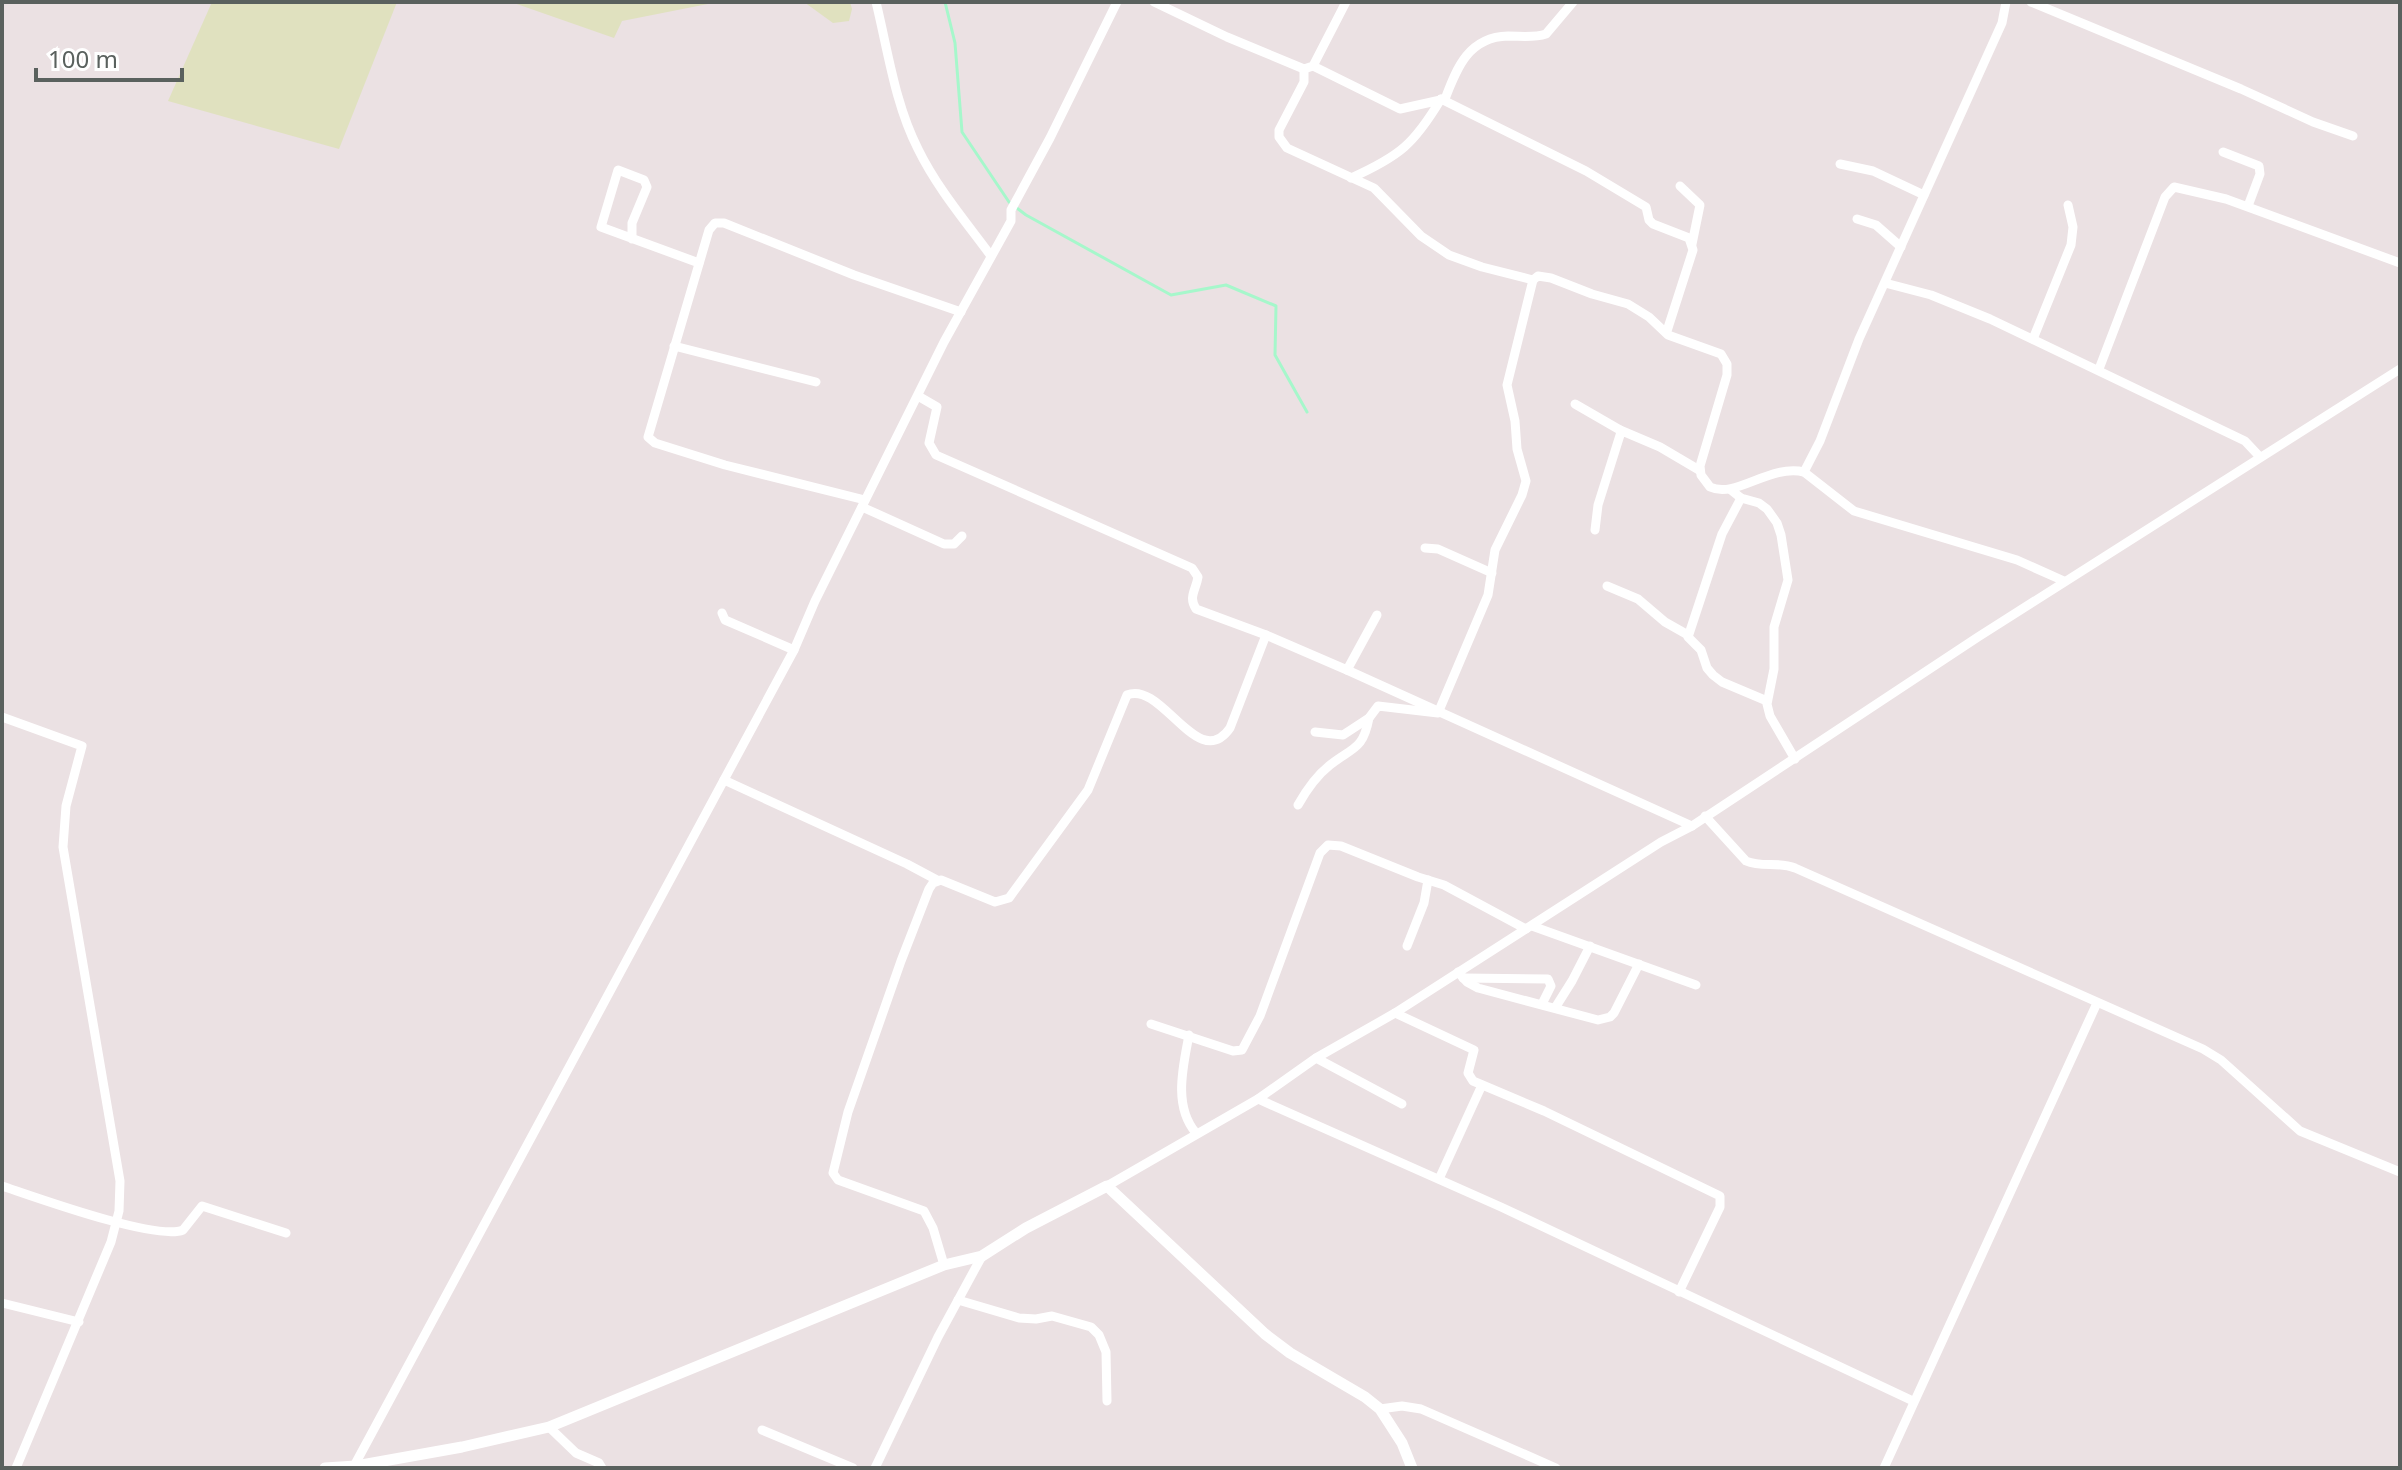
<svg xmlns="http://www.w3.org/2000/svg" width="2402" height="1470" font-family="'Noto Sans',sans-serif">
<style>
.green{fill:#e0e1bf}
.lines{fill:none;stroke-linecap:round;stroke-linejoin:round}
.stream{stroke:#a6f7cb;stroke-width:3}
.minor{stroke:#fff;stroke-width:9}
.tertiary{stroke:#fff;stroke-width:11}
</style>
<rect width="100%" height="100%" fill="#ebe1e3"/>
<!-- green -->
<g class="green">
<path d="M212,2h185l-58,147 -171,-48z"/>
<path d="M511,2h207l-96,19 -8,17z"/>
<path d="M804,2h46l2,7 -3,12 -16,2z"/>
</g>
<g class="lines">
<!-- stream -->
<path class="stream" d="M945,2l10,41 7,89 47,70 17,13 145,80 55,-10 50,21 -1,49 32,57"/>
<!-- minor -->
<g class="minor">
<path d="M876,2c12,49 19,102 42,147 19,39 48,73 73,107"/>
<path d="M1154,2l73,35 77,32"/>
<path d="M1346,2l-33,64 -9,3v13l-25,48v7l8,11 87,40 47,48 28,19 33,12 51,13 5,-4 13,2 41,16 36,10 21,13 19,18 53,19 6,10v11l-27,91 1,9 9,12c26,12 59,-23 94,-15l50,39 163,49 47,21"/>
<path d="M2031,2l210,87 72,33 40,14"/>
<path d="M1313,66l87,43 45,-10"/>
<path d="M1441,99l145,72 60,36 3,13 4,4 36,14 4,12 -26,81"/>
<path d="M2223,152l36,14 1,8 -12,32"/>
<path d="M1840,164l33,7 51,24"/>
<path d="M1351,178c49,-22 63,-34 90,-79h4c12,-32 24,-62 63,-63 13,0 26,2 38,-2l27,-32"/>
<path d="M1680,186l20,19 -8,39"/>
<path d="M1857,219l19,6 25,22"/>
<path d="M632,239v-16l15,-36 -3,-7 -26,-10 -17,57 98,36"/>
<path d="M1885,283l46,12 59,24 255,122 15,16"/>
<path d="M2033,339l38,-94 2,-18 -5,-22"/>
<path d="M674,346l142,36"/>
<path d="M2099,369l66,-172 9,-10 52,12 174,64"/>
<path d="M918,396l19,11 -8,36 7,12 256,113 6,9c-2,13 -10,20 -2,32l70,26 81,35 345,156"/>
<path d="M1575,404l45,26"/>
<path d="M1804,472l16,-31 39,-102 143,-316 4,-21"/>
<path d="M1731,490l10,8 18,5 8,6 10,14 4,12 7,45 -14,47v42l-7,35 3,12 25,43"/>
<path d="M1741,498l-19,36 -34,103 13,13 6,18 6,7 9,7 45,19"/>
<path d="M865,500l-140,-35 -70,-22 -7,-6 61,-207 6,-7h9l130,52 107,37"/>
<path d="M862,507l82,37h10l8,-8"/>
<path d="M1595,530l3,-25 23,-73 -1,-2 40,17 39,23"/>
<path d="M1425,548l13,1 54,24"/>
<path d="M1607,586l31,13 27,23 23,13"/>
<path d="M722,613l3,7 69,30"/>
<path d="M1347,670l30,-55"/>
<path d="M2,717l80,29 -16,60 -3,41 57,334 -1,30 -8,31 -95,226"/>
<path d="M1315,732l28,3 26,-17 9,-12 60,7 50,-118 7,-45 27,-55 4,-14 -9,-32 -2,-28 -8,-36 26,-105"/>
<path d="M724,780l183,84 30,16"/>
<path d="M1298,805c9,-16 18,-29 32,-40 23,-18 33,-15 39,-47"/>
<path d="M1705,816l41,45c16,7 32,0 49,7l408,181 18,11 79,71 100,41"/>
<path d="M1532,926l164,59"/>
<path d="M1407,946l17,-43 4,-23"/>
<path d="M1458,972l9,10 11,6 120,32 12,-3 4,-4 25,-49"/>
<path d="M1463,978l85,1 3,7 -9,18"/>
<path d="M1555,1008l17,-27 18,-35"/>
<path d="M1395,1013l79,37 -6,23 5,8 71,30 176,85v11l-41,85"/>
<path d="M1151,1024l82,27 9,-1 18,-34 60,-163 8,-8 13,1 77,31 26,8 82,44"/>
<path d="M1189,1035c-6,32 -16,71 7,98"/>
<path d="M1316,1058l86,46"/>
<path d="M1258,1099l243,108 412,194"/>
<path d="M1439,1179l43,-94"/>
<path d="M2,1186c33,11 154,55 181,44l19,-24 84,27"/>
<path d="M1107,1186l151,-87 58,-41 79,-45 266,-171 31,-16 286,-189 422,-268"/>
<path d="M944,1265l-11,-37 -9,-17 -86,-31 -5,-7 15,-61 53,-151 28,-72 4,-6 8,-3 54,22 14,-4 79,-108 39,-95c35,-15 71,79 103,33l36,-93"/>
<path d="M958,1300l61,18 17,1 16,-3 39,11 8,8 7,17 1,49"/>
<path d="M2,1303l77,19"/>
<path d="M1380,1409l22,-3 19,3 135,59"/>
<path d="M549,1427l27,26 23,10 3,5"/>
<path d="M762,1430l91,38"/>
<path d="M353,1468l441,-818 21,-49 129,-259 67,-121v-11l39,-72 67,-136"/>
<path d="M875,1468l63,-131 44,-81"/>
<path d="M1884,1468l213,-465"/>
</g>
<!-- tertiary -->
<path class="tertiary" d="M325,1468l31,-2 106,-19 87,-20 395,-162 38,-9 44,-28 81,-42 158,148 25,19 75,44 15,12 22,34 10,25"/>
</g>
<!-- border -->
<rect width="2402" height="1470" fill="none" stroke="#5a615e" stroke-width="8"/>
<!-- scale -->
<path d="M36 68v12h146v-12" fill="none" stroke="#5a615e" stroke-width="4"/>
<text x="48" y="68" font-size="24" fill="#5a615e" stroke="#ffffff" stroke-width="6" paint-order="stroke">100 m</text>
</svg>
